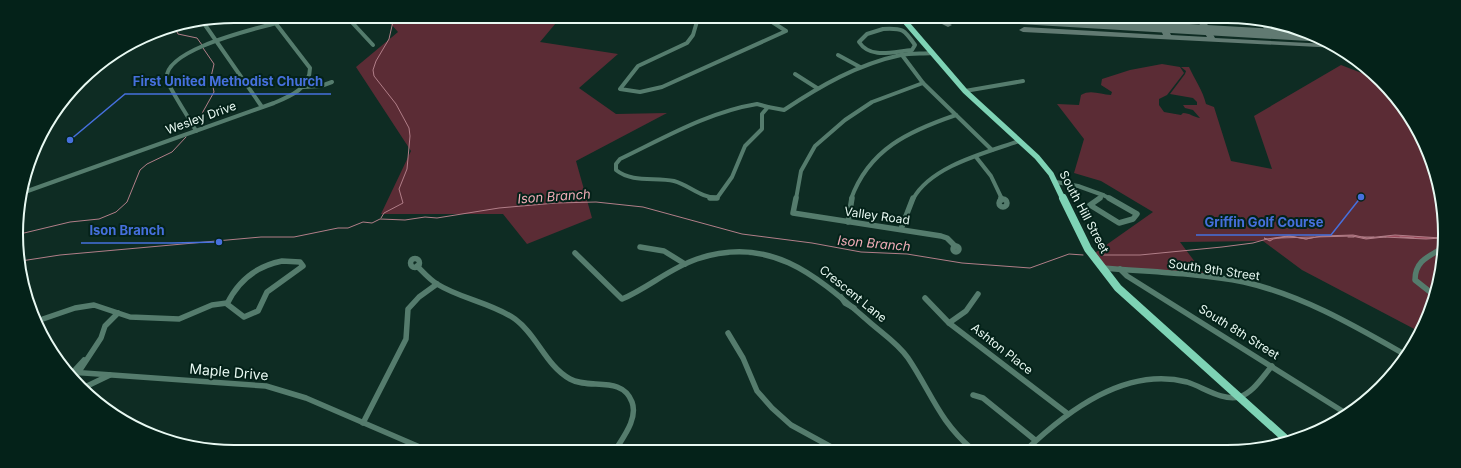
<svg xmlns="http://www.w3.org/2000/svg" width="1461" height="468" font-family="Inter,sans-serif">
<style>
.green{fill:#5b2c35}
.water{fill:#9a495a;stroke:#b17e88}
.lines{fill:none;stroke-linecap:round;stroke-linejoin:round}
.stream{stroke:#b17e88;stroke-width:1}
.taxiway{fill:#617a72;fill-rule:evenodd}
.runway{fill:#617a72;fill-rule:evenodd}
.minor-far1{stroke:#557c6d;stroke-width:4}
.minor{stroke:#557c6d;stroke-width:5.5}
.major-far1{stroke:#7ed3b5;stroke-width:5.5}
.major{stroke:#7ed3b5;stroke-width:8}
.labels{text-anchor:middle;stroke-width:4;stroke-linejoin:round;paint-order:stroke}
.street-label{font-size:12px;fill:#e8f9f2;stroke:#042219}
.water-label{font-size:13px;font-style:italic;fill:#f3adb8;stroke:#042219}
.near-street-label{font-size:14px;fill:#e8f9f2;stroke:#042219}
.rim{fill:none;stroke:#e8f9f2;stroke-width:2}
.leader{fill:none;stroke:#4670dd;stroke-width:1.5}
.callout-dot{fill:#4670dd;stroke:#042219;stroke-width:1.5}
.callout-label{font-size:13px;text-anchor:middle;font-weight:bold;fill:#4670dd;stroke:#042219;stroke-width:4;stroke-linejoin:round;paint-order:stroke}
</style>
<rect width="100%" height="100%" fill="#0e2c23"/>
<!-- green -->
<g class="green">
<path d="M385,17h176l-21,25 78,12 -39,34 37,26 51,-1 -91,48 16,57 -65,26 -24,-30h-122l30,-63 -55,-84 42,-35z"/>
<path d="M1162,64l18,3 4,6 -17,22 -8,4v6l5,7 17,3 2,-2c7,0 10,4 17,5l-7,-8 -8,-2 -2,-3h14v-3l-4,-4 -23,-4 15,-20 1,-3 -5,-4h8c6,13 14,24 17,37l8,3 17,54 41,8 -18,-53 87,-51 31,12 36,36 33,79v85l-21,55 -118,-62 -39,-29 -83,1 27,36 -107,-12 -8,-11 61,-43 -52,-31 -27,-8 10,-34 -27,-35 22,1 2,-10c10,-6 20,0 30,0l1,-3 -11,-7 1,-6 28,-9z"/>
</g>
<!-- water -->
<path class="water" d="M1353,235l14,3 28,-3 46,3 -15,1 -42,-2 -18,2 -14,-3 -36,1 -10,2 -16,-3 -17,3 -3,2 -6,-3 3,1 21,-3 18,3 16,-3z"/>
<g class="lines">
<!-- stream -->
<g class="stream">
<path d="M175,28l3,6 19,4 5,7"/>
<path d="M195,126l19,-34 -3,-15 3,-13 -11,-16"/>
<path d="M381,218l3,-5 19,-10 -4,-14 8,-20 3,-33 -1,-8 -13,-24 -22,-28 -1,-6 3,-9 13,-22 5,-22"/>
<path d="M20,234l50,-12 29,-3 17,-7 11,-10 13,-32 7,-6 25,-12 14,-15"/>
<path d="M1348,237h6"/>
<path d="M1362,237h12"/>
<path d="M1380,237h6"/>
<path d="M1400,237l14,1"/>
<path d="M1278,238l36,-1"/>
<path d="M1102,255h38l82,-8 31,-4 14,-4"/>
<path d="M21,261l39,-6 201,-18h33l44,-9h10l15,-6 9,1 8,-4 25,1 20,-3 12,1 62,-10 57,-5 40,-1 47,5 99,27 70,9 49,9 46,2 55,9 68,5 39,-14 14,1"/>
</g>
<!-- taxiway -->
<g class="taxiway">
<path d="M932,19h9l11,6 -4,2z"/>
<path d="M1157,20h7l7,15 36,2 -10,-17h8l10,18 113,6 10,4 -315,-16 -4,-2 5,-3 139,8z"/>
<path d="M1248,20h12l8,2 7,12 -4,2h-3l-6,-11z"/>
</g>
<!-- runway -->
<path class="runway" d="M1010,19l110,1 173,10 22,9 -7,2 -289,-17 -6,-1z"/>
<!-- minor-far1 -->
<g class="minor-far1">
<path d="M346,16l27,29"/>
<path d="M698,18l-5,17 -6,8 -49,23 -18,23 20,3 22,-5 124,-56 -20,-13"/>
<path d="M203,22l59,85"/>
<path d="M611,22l11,-4"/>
<path d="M883,29c20,-1 21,0 32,16l-3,5c-17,1 -41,10 -53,-8l8,-8z"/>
<path d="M838,55l22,12"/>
<path d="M902,55l21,28 69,67"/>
<path d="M795,74l22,14"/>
<path d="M303,87l18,-1 11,-4"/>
<path d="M965,91l58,-10"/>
<path d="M757,104l11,3 -6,7v15l-17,17 -13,31 -15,21c-16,0 -28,-13 -43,-17 -19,-4 -42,2 -58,-11v-6l4,-5c44,-21 88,-47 137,-55z"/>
<path d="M768,107l16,3c36,-24 74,-46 117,-55 10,-2 21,-1 31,-2"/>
<path d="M196,131c-5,-10 -27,-43 -29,-51 -6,-30 88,-51 109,-57"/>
<path d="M976,157l15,19 11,23"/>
<path d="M1056,182l22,4 25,9"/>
<path d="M22,193l252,-90c17,-7 36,-15 36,-35l-40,-52"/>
<path d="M1103,195l8,4"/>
<path d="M796,199l5,-28 14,-25 30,-26 27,-18 51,-19"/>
<path d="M851,199c18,-50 58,-68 105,-84"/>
<path d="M913,199c18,-33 72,-46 106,-58"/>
<path d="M1098,199l5,-4"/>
</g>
<!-- minor -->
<g class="minor">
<path d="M710,198h7"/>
<path d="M796,198l-3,15 148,23 6,2 8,8"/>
<path d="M1001,198l1,2"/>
<path d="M1100,198l-10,7 29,18 14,-4 4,-5 -28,-16"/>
<circle cx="1003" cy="203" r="4"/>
<path d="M848,222l4,-24"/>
<path d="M901,229l12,-31"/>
<circle cx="956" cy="249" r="3"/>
<path d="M640,247l24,4 21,13"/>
<path d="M575,253l47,46c26,-11 48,-31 75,-40 73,-24 117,15 169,60 14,13 31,23 42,39 23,34 31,63 64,91"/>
<circle cx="415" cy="263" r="4.5"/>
<path d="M282,261l18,1 3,4 -36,26 -9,19 -14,6 -17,-13c11,-23 30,-38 55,-43z"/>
<path d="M417,266c6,6 13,14 20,18 24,15 55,19 78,35 22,16 31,47 55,60 19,11 52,-4 62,23 6,16 -8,34 -16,47"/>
<path d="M1102,268c47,4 95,5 142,14 58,13 111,44 162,73"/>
<path d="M1120,269l7,7 220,138"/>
<path d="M1434,295l-19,-15c0,-18 12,-23 26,-31"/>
<path d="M841,297l4,6 9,5"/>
<path d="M925,298l24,25 119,91"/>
<path d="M37,321l38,-13 19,-3 36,12 49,2 33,-14 15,-2"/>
<path d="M949,323l17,-12 12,-17"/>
<path d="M728,333l15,25 14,33 15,17 19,17 44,24"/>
<path d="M70,372l196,14 40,12 116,50"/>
<path d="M73,372l11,-12"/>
<path d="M78,373l23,-35 4,-12 13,-13"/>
<path d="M85,387l25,-12"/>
<path d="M973,395l10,3 52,42"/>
<path d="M363,423l43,-84 2,-30 11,-12 18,-13"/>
<path d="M1026,450c41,-39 100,-84 161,-68 16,5 35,19 52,15 14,-4 24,-21 33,-31"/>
</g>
<!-- major-far1 -->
<path class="major-far1" d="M903,19l62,72 72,66 14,17 12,25"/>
<!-- major -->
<path class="major" d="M1063,198l25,51 30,39 169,152"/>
</g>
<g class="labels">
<!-- street labels -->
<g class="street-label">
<text transform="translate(201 118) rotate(-20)" y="4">Wesley Drive</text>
<text transform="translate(1084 212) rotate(62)" y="4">South Hill Street</text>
<text transform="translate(877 216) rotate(8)" y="4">Valley Road</text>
<text transform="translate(1214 270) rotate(8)" y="4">South 9th Street</text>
<text transform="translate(853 294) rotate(39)" y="4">Crescent Lane</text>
<text transform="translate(1239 332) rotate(32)" y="4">South 8th Street</text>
<text transform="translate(1002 349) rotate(38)" y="4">Ashton Place</text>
</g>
<!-- water labels -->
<g class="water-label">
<text transform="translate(554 196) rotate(-4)" y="5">Ison Branch</text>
<text transform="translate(874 243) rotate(5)" y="5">Ison Branch</text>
</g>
<!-- near-street labels -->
<g class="near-street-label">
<text transform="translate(229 372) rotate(5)" y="5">Maple Drive</text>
</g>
</g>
<!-- crop -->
<path d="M0 0H1461V468H0ZM234 23H1227A211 211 0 0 1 1438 234V234A211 211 0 0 1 1227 445H234A211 211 0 0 1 23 234V234A211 211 0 0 1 234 23Z" fill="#042219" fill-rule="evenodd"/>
<path class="rim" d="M234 23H1227A211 211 0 0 1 1438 234V234A211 211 0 0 1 1227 445H234A211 211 0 0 1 23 234V234A211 211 0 0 1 234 23Z"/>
<!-- callouts -->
<path class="leader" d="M70 140L125 94H331M1361 197L1331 235H1196M219 242L172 243H81"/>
<g class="callout-dot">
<circle cx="70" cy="140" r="4"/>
<circle cx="1361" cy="197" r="4"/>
<circle cx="219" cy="242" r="4"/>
</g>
<g class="callout-label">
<text x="228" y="86">First United Methodist Church</text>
<text x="1264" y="227">Griffin Golf Course</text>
<text x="127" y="235">Ison Branch</text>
</g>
</svg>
